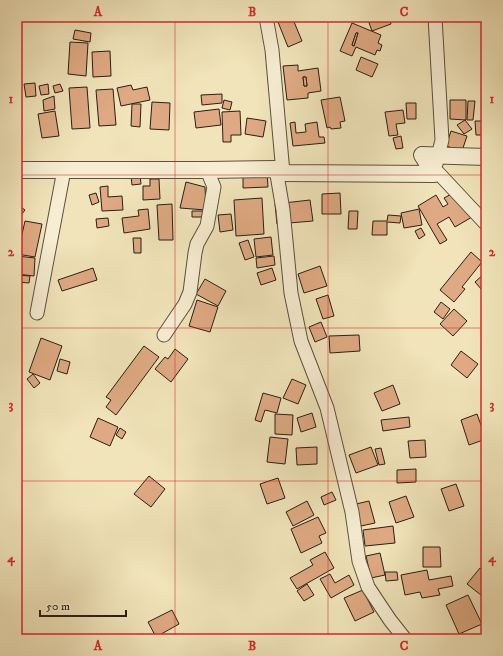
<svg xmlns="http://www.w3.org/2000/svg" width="503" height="656" font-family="'IM FELL DW Pica',serif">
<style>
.building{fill:#dfaa83;stroke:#2a1e16;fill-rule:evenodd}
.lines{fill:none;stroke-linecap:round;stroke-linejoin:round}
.minor-casing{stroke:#5c503f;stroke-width:15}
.tertiary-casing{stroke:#5c503f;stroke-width:18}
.minor{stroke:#f6edd2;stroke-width:13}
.tertiary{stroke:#f6edd2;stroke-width:16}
.grid{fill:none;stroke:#d62828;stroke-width:1;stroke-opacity:0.55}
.neatline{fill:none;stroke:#d62828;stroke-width:1.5}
.grid-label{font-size:13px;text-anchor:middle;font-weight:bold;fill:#d62828}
</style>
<rect width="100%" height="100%" fill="#f1e4ba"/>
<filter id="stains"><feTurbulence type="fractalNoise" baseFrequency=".005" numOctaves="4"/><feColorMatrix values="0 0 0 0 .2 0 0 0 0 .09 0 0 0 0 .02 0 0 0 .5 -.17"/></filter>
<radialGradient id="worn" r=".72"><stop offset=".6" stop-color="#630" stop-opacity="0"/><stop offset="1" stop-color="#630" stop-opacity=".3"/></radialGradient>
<!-- building -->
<g class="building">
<path d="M276,17h16l10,24 -14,6z"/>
<path d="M367,17h22l2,7 -19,7z"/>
<path d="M352,23l29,12 -3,8 4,2 -2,6 -3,-1 -2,5 -19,-8 -4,9 -12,-5zM356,33h2l-4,13 -2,-1z"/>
<path d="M75,30l16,3 -1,9 -17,-3z"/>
<path d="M356,33h2l-4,13 -2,-1z"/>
<path d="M70,42l18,1 -2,33 -18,-2z"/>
<path d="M110,51l1,25 -18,1 -1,-25z"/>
<path d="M361,57l17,7 -6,13 -16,-7z"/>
<path d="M298,65v6l20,-3 3,23 -13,2v5l-21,2 -4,-34zM303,77h3l1,9h-3z"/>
<path d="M303,77h3l1,9h-3z"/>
<path d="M35,83l1,13 -10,1 -2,-13z"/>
<path d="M48,84l1,10 -8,1 -2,-9z"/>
<path d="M60,84l3,7 -8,2 -2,-7z"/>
<path d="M131,85l2,5 14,-3 3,13 -29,6 -4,-18z"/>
<path d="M87,87l3,41 -18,1 -3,-41z"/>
<path d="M113,89l3,36 -17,1 -3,-36z"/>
<path d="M222,94v9l-20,2 -1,-10z"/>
<path d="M54,96l1,13 -11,2 -1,-11z"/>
<path d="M340,97l5,24 -5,1 1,6 -10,1 -1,-2 -3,1 -6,-28z"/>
<path d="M224,100l8,2 -2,8 -8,-2z"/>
<path d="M450,100h16v20l-16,-1z"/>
<path d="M468,101h7l-2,19h-6z"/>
<path d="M152,102l18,1 -1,27 -19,-1z"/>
<path d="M406,103h10v16h-9z"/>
<path d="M132,104h9l-1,23 -9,-1z"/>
<path d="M219,109l2,16 -25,3 -2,-16z"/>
<path d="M403,110l2,13 -9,1 2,11 -9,1 -4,-24z"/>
<path d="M55,111l4,25 -17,2 -4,-24z"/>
<path d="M240,111l1,24h-10v7h-8l-1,-30z"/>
<path d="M247,118l19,3 -3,16 -18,-3z"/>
<path d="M465,120l7,9 -8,5 -7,-9z"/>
<path d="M475,121h11v14h-10z"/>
<path d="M295,122l1,11 10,-1 -1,-8 12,-2 2,15h5l1,6 -32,3 -3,-23z"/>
<path d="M451,131l16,5 -5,15 -16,-5z"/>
<path d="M401,136l2,12 -7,1 -3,-11z"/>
<path d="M267,172l1,15 -25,1v-15z"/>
<path d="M140,175l1,9 -9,1 -1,-9z"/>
<path d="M150,179h9l1,20 -17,1v-14h7z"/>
<path d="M186,182l19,5 1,23 -26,-2z"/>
<path d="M108,186v11l14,-1 1,14 -21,1 -2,-24z"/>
<path d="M457,191l15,26 -17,10 -6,-10 -12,7 10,16 -7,4 -22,-38 18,-11 7,12 5,-3 -4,-6z"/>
<path d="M96,193l3,9 -7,3 -3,-10z"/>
<path d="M340,193l1,21h-19v-20z"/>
<path d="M262,198l2,36 -28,2 -2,-36z"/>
<path d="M310,200l3,21 -36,3 -2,-20z"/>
<path d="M17,204l8,6 -7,9 -1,-1z"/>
<path d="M172,204l1,36h-14l-2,-35z"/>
<path d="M148,209l2,20 -26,4 -2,-15 17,-2 -1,-6z"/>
<path d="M419,209l3,16 -18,3 -3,-15z"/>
<path d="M192,211h11l-1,6h-10z"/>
<path d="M349,211h9l-1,18h-9z"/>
<path d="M231,214l2,16 -13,2 -2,-17z"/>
<path d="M388,215l13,1 -1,7 -13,-1v13h-15l1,-14h14z"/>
<path d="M108,218l1,8 -12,2 -1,-9z"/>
<path d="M25,221l17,3 -7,33 -18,-3v-11h3z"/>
<path d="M421,228l4,7 -6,4 -4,-8z"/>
<path d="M271,237l2,18 -17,2 -2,-18z"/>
<path d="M133,238h8v15h-7z"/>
<path d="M248,240l6,17 -9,3 -6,-17z"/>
<path d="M471,252l11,10 -20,25 3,2 -11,13 -14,-12z"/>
<path d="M17,256l18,2 -1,18 -17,-2z"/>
<path d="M274,256l1,9 -18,3 -1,-10z"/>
<path d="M320,266l7,20 -23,7 -6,-19z"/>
<path d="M93,268l4,12 -35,11 -4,-11z"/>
<path d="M272,268l4,12 -15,5 -4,-12z"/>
<path d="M485,273l1,1v13l-4,3 -7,-8z"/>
<path d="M17,275l13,1 -1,7 -12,-1z"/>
<path d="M205,279l21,12 -8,15 -22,-12z"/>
<path d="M328,295l6,21 -11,3 -7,-20z"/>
<path d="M197,300l21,7 -8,25 -21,-6z"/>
<path d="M441,302l9,7 -7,10 -9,-7z"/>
<path d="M454,309l13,12 -14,15 -13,-12z"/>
<path d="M321,322l6,15 -12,5 -6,-15z"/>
<path d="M359,335l1,16 -30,2 -1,-17z"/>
<path d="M41,338l21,8 -12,34 -21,-8z"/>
<path d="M144,346l15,11 -43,58 -10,-8 5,-7 -5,-3z"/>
<path d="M175,349l13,10 -17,23 -16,-13 10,-12 3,2z"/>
<path d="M461,351l17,13 -11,14 -16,-13z"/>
<path d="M60,359l10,3 -3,12 -10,-3z"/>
<path d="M33,374l7,9 -6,5 -7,-9z"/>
<path d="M292,379l14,6 -8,19 -15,-6z"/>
<path d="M393,385l7,19 -18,7 -8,-18z"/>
<path d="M263,393l18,5 -4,15 -12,-3 -4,12 -6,-2z"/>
<path d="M312,413l4,14 -15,5 -4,-14z"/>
<path d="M275,414l18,1 -1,20 -17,-1z"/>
<path d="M477,414l9,25 -17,6 -8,-25z"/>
<path d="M409,417l1,10 -27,4 -2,-11z"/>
<path d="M98,418l20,9 -8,19 -20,-9z"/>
<path d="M120,428l6,4 -4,7 -6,-4z"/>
<path d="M270,437l18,2 -3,25 -18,-2z"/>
<path d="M425,440l1,17 -16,1 -2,-17z"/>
<path d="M317,447v17l-20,1 -1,-17z"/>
<path d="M371,447l7,18 -22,8 -7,-18z"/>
<path d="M381,448l4,16 -6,1 -4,-16z"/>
<path d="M416,469v13l-19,1v-13z"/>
<path d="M149,476l16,13 -14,18 -17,-13z"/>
<path d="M278,478l7,20 -18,6 -7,-20z"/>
<path d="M456,484l8,22 -15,5 -8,-22z"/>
<path d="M332,492l4,8 -12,5 -3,-8z"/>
<path d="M406,496l8,21 -18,6 -7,-21z"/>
<path d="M307,501l7,14 -21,11 -7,-14z"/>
<path d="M369,501l6,22 -14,3 -5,-22z"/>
<path d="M318,517l8,16 -7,3 3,7 -21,10 -10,-24z"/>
<path d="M393,526l2,17 -30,3 -2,-16z"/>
<path d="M423,547h17l1,20h-18z"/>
<path d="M325,552l9,16 -37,21 -7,-11 23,-13 -3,-5z"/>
<path d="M380,553l5,22 -14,3 -5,-22z"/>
<path d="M480,568l6,5v26l-19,-15z"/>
<path d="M427,570l2,10 22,-4 2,10 -15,3 2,6 -18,3 -2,-6 -15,3 -4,-20z"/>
<path d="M385,572h12l1,8 -12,1z"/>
<path d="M330,574l5,9 14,-8 5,10 -23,13 -11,-19z"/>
<path d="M307,584l7,11 -10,6 -7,-10z"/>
<path d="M363,590l11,22 -19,9 -11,-23z"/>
<path d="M468,595l14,29 -23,10 -13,-29z"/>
<path d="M172,610l7,14 -23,13 -8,-15z"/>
</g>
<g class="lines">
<!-- minor casing -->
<g class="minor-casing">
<g id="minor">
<path d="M266,17l6,33 11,123"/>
<path d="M435,17l7,123 -6,24"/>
<path d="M430,164l56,60"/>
<path d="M276,169l7,41 8,83 10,48 26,67 25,104 7,49 9,26 22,33 15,19"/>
<path d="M37,313l27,-143"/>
<path d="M164,335l21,-31 5,-12 5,-39 2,-9 10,-18 7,-39 -7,-17"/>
</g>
</g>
<!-- tertiary casing -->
<g class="tertiary-casing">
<path id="tertiary" d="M17,170h190l69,-1 7,4 151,1 -12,-19 64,2"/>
</g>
<!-- minor -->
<use href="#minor" class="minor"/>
<!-- tertiary -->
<use href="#tertiary" class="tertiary"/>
</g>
<!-- grid -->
<path class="grid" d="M175,17v622M328,17v622M17,175h469M17,328h469M17,481h469"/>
<!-- margin -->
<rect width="503" height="656" fill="none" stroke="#f1e4ba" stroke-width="44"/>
<!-- scale -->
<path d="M40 610v6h86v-6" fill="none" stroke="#2a1e16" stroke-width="2"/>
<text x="46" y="610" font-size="12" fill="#2a1e16" stroke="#f6edd2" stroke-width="3" paint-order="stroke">50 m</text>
<rect x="22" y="22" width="459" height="612" class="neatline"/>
<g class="grid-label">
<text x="98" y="16">A</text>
<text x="252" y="16">B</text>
<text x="404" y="16">C</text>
<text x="11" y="103">1</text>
<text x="492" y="103">1</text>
<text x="11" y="256">2</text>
<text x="492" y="256">2</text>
<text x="11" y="409">3</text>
<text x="492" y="409">3</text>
<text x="11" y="562">4</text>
<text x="492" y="562">4</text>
<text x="98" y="650">A</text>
<text x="252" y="650">B</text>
<text x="404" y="650">C</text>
</g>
<rect width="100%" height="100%" filter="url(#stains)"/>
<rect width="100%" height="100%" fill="url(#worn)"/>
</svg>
